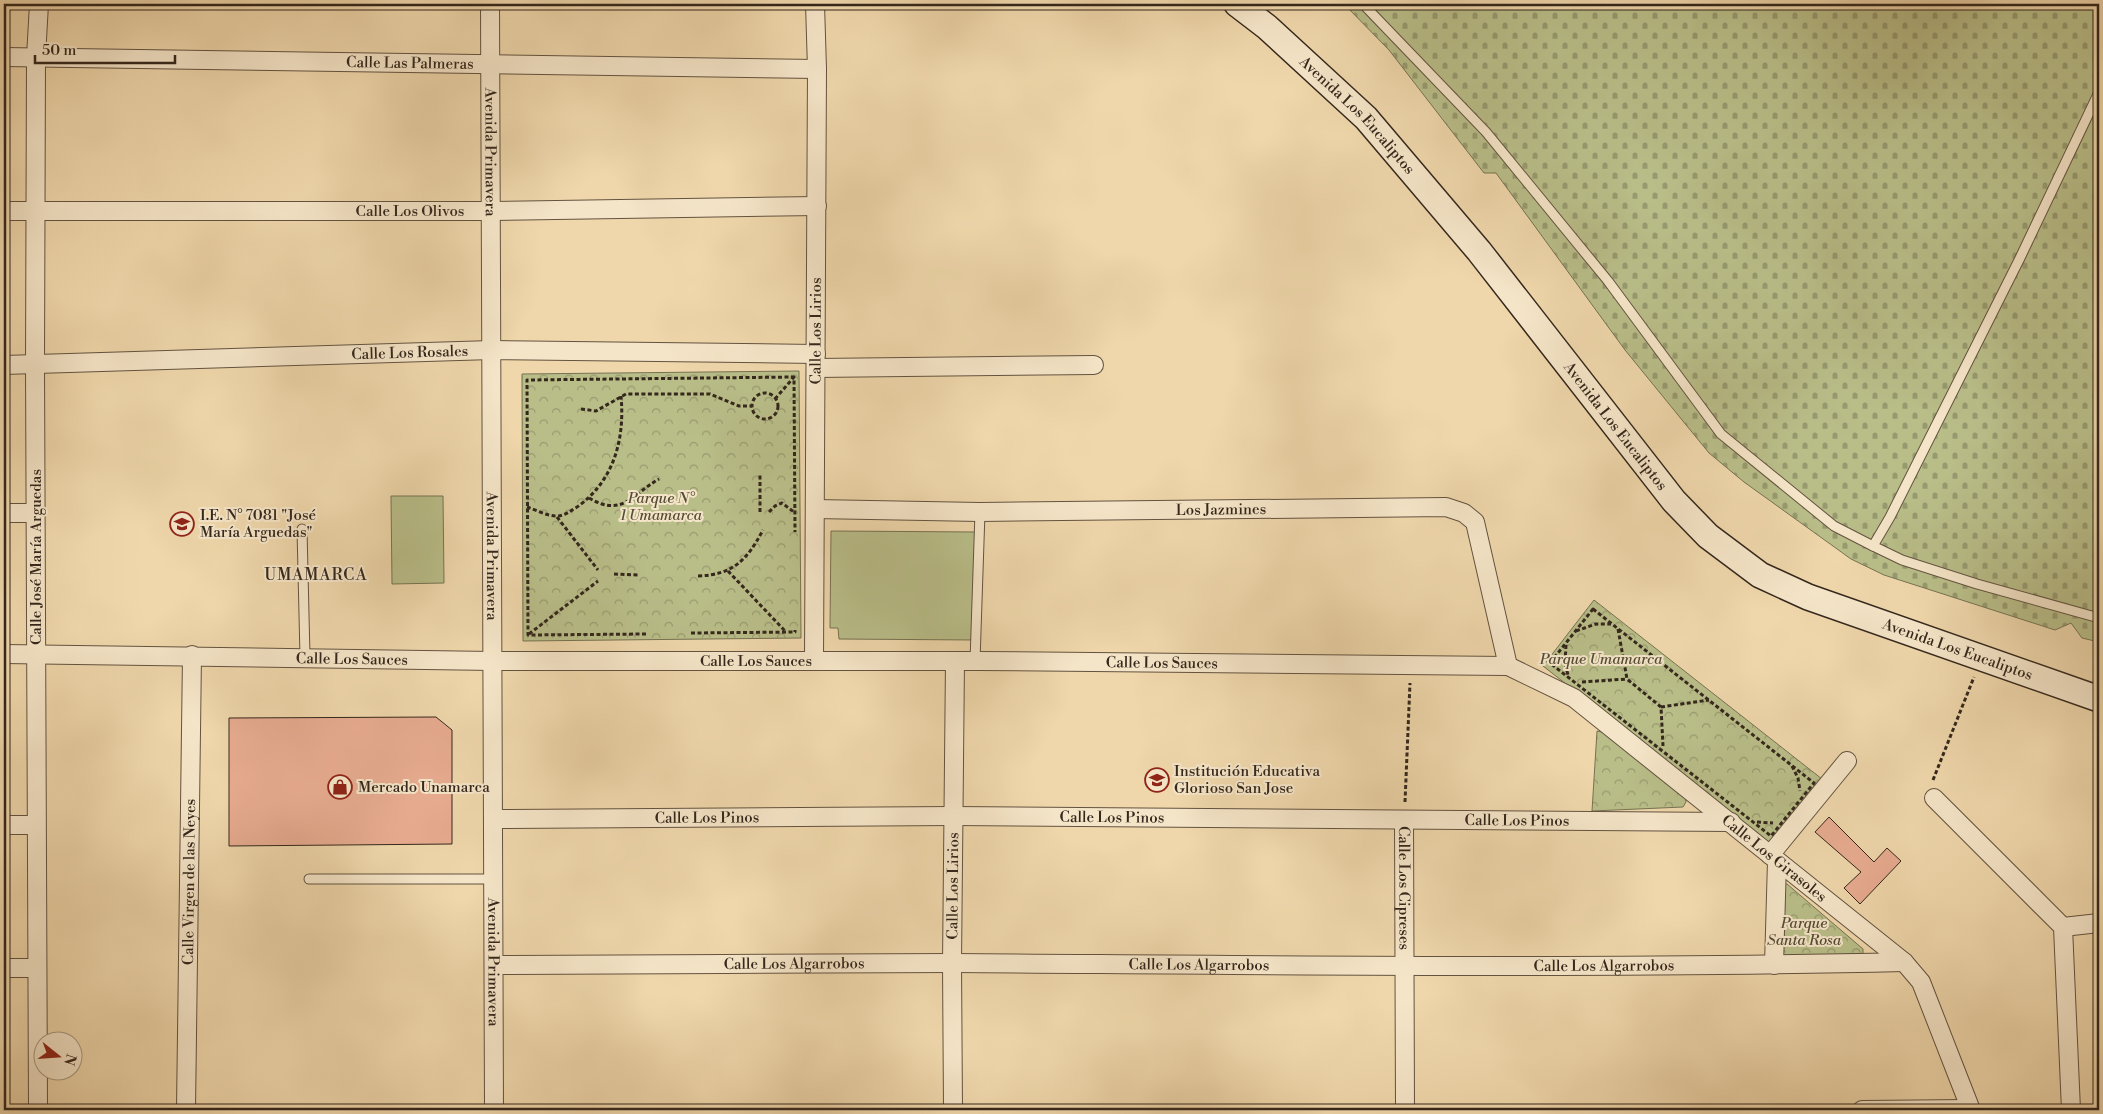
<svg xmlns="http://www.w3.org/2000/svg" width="2103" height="1114" font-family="'Libre Bodoni',serif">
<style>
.grass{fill:#b9be89;stroke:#767252}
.cemetery{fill:url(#cemetery-stones);stroke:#767252}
.park{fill:url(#park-crowns);stroke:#767252}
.building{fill:#e8ac91;stroke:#34271c}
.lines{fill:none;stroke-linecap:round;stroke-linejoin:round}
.lane-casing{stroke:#635340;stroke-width:11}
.street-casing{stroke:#635340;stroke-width:20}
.secondary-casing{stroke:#34271c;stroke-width:28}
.path{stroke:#34271c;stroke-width:3;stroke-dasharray:4 2.5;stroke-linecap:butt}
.lane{stroke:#f5e5c8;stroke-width:9}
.street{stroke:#f5e5c8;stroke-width:18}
.secondary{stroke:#f5e5c8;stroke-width:25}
.labels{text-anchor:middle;stroke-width:4;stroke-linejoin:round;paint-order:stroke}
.street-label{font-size:15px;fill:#34271c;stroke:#f5e5c8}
.park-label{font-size:15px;font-style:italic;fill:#554d37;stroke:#f5e5c8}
.poi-label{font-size:15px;fill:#34271c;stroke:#f5e5c8;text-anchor:start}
.neighbourhood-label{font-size:16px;letter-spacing:1px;fill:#34271c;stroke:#f5e5c8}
</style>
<defs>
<pattern id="cemetery-stones" width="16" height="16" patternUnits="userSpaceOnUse" patternTransform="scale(1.25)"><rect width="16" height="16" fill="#b9be89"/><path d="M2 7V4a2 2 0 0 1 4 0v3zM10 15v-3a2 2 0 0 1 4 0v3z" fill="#979a6f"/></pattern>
<pattern id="park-crowns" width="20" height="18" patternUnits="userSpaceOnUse" patternTransform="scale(1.25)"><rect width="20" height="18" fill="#b9be89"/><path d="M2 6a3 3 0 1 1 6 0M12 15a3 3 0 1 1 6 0" fill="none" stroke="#979a6f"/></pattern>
</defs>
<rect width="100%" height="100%" fill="#efd7ab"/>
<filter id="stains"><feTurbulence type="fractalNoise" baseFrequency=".004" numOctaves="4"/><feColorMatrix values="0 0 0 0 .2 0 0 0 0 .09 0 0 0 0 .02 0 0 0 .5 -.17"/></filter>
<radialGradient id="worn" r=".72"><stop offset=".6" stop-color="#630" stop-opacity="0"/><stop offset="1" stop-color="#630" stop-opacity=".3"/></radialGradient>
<!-- grass -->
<g class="grass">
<path d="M391,496h52l1,87 -52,1z"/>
<path d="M831,531l145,1 -1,108 -136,-1 -1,-11h-8z"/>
</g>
<!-- cemetery -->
<path class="cemetery" d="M1344,4h755v638l-17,-4 -11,-15 -16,7 -171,-55 -33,-16 -107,-77 -35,-29 -84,-103 -129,-177h-12l-95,-123z"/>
<!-- park -->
<g class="park">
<path d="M799,371l2,267 -278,3 -1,-267z"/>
<path d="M1594,600l228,179 -51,65 -228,-178z"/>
<path d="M1597,731l5,1 83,64 1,6 -3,5 -91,4z"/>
<path d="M1783,884h4l76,65v5l-77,2 -6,-2z"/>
</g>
<!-- building -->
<g class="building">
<path d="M436,717l16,13v114l-223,2v-128z"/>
<path d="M1829,817l45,45 13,-14 14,13 -41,43 -16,-16 17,-16 -46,-40z"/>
</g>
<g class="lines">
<!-- lane casing -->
<g class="lane-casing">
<g id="lane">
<path d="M1363,4l123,128 122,149 113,153 113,92 39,20 29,14 75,24 122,34"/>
<path d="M302,529l3,128"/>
<path d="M1873,546l17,-29 130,-259 79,-166"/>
<path d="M975,661l5,-149"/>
<path d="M309,879h184"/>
</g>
</g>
<!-- street casing -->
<g class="street-casing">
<g id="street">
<path id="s1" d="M490,4l4,1106"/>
<path id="s2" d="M4,57l813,12"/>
<path id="s3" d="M4,211h487l326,-5"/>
<path id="s4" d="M4,365l488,-15 324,4"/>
<path d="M816,368l278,-3"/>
<path id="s5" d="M815,509l165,3 466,-5 18,6 11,9 33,144"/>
<path d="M4,513h32"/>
<path id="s6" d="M4,654l489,7h486l529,5 66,32 330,264 17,20 50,128"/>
<path id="s7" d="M814,660l3,-591 -2,-65"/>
<path d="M1934,798l129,129 8,183"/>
<path id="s8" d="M493,819l460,-3 778,6"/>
<path id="s9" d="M1404,820l1,290"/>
<path d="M4,825h32"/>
<path d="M1770,855l77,-94"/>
<path d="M2063,927l36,-4"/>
<path id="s10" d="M494,965c153,0 307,-2 460,-2 317,2 633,6 950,-1"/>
<path d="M1774,965l3,-104"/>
<path d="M4,968h32"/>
<path d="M38,1110l-3,-745 1,-308 3,-53"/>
<path id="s11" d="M186,1110l6,-455"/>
<path id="s12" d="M953,1110l-1,-147 3,-302"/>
<path d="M1862,1110l107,-1"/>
</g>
</g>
<!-- secondary casing -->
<g class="secondary-casing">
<g id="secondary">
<path id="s13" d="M1237,4l30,23 99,91 113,133 195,250 34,35 52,39 48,22 291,102"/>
</g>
</g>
<!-- path -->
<g class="path">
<circle cx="765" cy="406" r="13"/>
<path d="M775,399l19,-22"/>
<path d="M581,409l15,2 30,-17h84l29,12h13"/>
<path d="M589,498c34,20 43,-4 70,-19"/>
<path d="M527,507c9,3 20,9 29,9 9,0 14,-5 21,-9 37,-26 48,-68 44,-111"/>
<path d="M760,512v-37"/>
<path d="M769,512l6,-6 7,-3 12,9"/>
<path d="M557,517l41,53"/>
<path d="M728,571l58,61"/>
<path d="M614,574l25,1"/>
<path d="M698,576c35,-1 49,-16 65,-46"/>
<path d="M1593,609l221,174 -43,53 -221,-173z"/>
<path d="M1618,629l9,50 34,28 2,39"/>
<path d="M1576,631l20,-7h15"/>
<path d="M691,633l104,-1v-2"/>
<path d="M529,634l69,-53"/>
<path d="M646,634l-118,1 -1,-255 267,-3 1,155"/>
<path d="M1566,645l-1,18 3,12"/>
<path d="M1582,682l45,-3"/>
<path d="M1661,707l48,-7"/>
<path d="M1792,766l6,12 2,13"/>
<path d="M1933,780l41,-103"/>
<path d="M1405,802l5,-119"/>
<path d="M1757,822l16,1"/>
</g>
<!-- lane -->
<use href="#lane" class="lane"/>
<!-- street -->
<use href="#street" class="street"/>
<!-- secondary -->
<use href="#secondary" class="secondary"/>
</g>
<!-- icons -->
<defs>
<g id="school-ring" transform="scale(1.25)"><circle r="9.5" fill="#f5e5c8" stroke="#8f2418" stroke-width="1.5"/><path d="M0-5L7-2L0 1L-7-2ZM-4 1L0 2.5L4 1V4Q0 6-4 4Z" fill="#8f2418"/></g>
<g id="shop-ring" transform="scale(1.25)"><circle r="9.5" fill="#f5e5c8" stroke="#8f2418" stroke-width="1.5"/><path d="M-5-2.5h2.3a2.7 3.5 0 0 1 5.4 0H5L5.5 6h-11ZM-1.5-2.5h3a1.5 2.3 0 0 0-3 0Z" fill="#8f2418"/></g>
</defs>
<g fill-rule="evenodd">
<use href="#school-ring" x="182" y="524"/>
<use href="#school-ring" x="1157" y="780"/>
<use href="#shop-ring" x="340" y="787"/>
</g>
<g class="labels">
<!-- street labels -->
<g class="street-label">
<text dy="5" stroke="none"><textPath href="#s2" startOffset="406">Calle Las Palmeras</textPath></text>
<text dy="5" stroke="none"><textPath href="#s13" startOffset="164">Avenida Los Eucaliptos</textPath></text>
<text dy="5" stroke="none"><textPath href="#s1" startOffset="148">Avenida Primavera</textPath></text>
<text dy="5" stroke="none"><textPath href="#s3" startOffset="406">Calle Los Olivos</textPath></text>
<text dy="5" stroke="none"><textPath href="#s7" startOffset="329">Calle Los Lirios</textPath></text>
<text dy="5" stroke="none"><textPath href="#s4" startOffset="406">Calle Los Rosales</textPath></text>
<text dy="5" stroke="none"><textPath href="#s13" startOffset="569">Avenida Los Eucaliptos</textPath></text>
<text dy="5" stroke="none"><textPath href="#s5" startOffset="406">Los Jazmines</textPath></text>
<text transform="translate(36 557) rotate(-90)" y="5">Calle José María Arguedas</text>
<text dy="5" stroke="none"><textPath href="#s1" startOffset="552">Avenida Primavera</textPath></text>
<text dy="5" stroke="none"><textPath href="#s13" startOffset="989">Avenida Los Eucaliptos</textPath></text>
<text dy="5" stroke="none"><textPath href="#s6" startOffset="348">Calle Los Sauces</textPath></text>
<text dy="5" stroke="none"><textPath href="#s6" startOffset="752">Calle Los Sauces</textPath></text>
<text dy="5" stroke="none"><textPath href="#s6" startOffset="1158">Calle Los Sauces</textPath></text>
<text dy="5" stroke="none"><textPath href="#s8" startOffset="619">Calle Los Pinos</textPath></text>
<text dy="5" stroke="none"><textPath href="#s8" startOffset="214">Calle Los Pinos</textPath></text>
<text dy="5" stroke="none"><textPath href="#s8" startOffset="1024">Calle Los Pinos</textPath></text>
<text dy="5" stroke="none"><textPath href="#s6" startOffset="1834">Calle Los Girasoles</textPath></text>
<text dy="5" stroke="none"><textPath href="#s11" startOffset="228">Calle Virgen de las Neyes</textPath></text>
<text dy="5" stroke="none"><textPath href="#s12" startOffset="224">Calle Los Lirios</textPath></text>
<text dy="5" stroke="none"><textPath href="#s9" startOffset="68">Calle Los Cipreses</textPath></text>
<text dy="5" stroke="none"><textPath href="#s1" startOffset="958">Avenida Primavera</textPath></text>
<text dy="5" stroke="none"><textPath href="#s10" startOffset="300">Calle Los Algarrobos</textPath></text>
<text dy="5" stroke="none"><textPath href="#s10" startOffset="705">Calle Los Algarrobos</textPath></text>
<text dy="5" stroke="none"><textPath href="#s10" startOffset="1110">Calle Los Algarrobos</textPath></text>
</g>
<!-- park labels -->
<g class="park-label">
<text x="661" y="503">Parque N°<tspan x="661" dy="17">1 Umamarca</tspan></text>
<text x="1601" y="664">Parque Umamarca</text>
<text x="1804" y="928">Parque<tspan x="1804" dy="17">Santa Rosa</tspan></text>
</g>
<!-- poi labels -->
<g class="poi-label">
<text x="200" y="520">I.E. N° 7081 "José<tspan x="200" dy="17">María Arguedas"</tspan></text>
<text x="1174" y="776">Institución Educativa<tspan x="1174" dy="17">Glorioso San Jose</tspan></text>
<text x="358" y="792">Mercado Unamarca</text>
</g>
<!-- neighbourhood labels -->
<g class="neighbourhood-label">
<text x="316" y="580">UMAMARCA</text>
</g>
</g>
<!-- margin -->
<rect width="2103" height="1114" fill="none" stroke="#efd7ab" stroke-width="20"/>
<rect x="5" y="5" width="2093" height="1104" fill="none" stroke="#34271c" stroke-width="2.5"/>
<rect x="10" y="10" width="2083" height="1094" fill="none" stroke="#34271c"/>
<!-- north arrow -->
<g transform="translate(58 1056) rotate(107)"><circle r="24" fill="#f5e5c8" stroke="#a89983"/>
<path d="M0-4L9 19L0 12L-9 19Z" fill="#8f2418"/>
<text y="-8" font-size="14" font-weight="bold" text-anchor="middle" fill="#34271c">N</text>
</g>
<!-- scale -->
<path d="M35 55v8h140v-8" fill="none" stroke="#34271c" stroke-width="2.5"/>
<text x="42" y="55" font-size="15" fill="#34271c" stroke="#f5e5c8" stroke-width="4" paint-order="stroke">50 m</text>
<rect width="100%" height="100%" filter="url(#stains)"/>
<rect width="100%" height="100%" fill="url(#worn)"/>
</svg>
